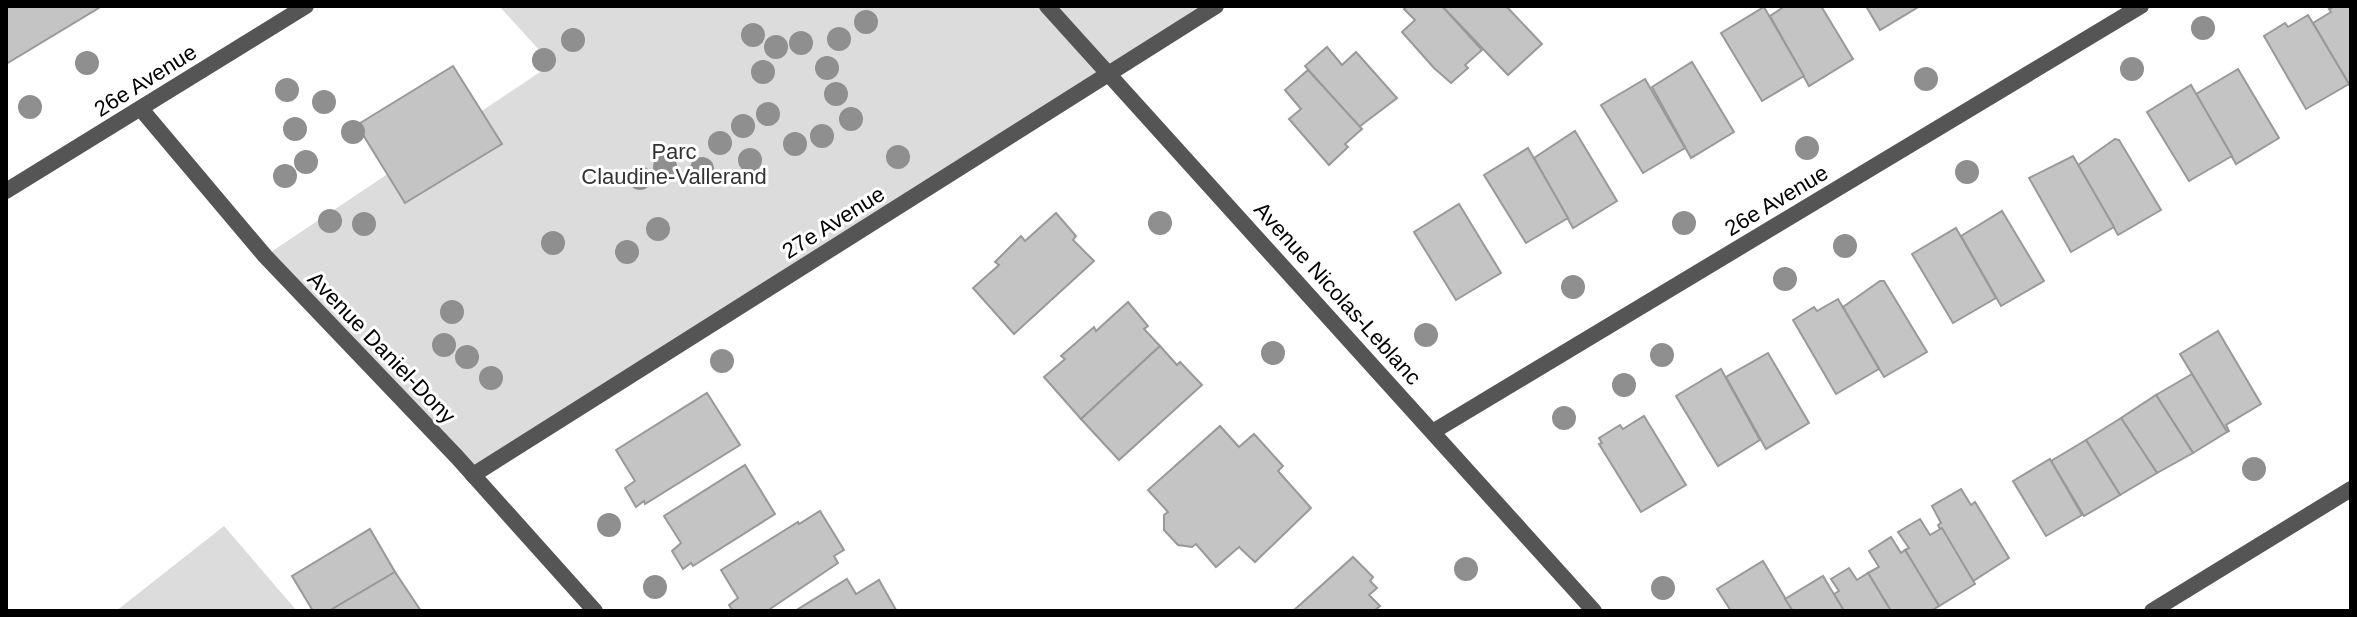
<svg xmlns="http://www.w3.org/2000/svg" width="2357" height="617" font-family="Arial,sans-serif">
<style>
.green{fill:#dcdcdc}
.building{fill:#c4c4c4;stroke:#999;stroke-width:2}
.lines{fill:none;stroke-linecap:round;stroke-linejoin:round}
.street{stroke:#555;stroke-width:16}
.tree{fill:#8f8f8f}
.labels{text-anchor:middle;stroke-width:6;stroke-linejoin:round;paint-order:stroke}
.street-label{font-size:22px;fill:#000;stroke:#fff}
.park-label{font-size:22px;fill:#333;stroke:#fff}
</style>
<rect width="100%" height="100%" fill="#fff"/>
<!-- green -->
<g class="green">
<path d="M499,6h721l-747,469 -208,-219 287,-192z"/>
<path d="M224,526l73,85h-181z"/>
</g>
<!-- building -->
<g class="building">
<path d="M6,6h96l-96,58z"/>
<path d="M1408,6h34l40,44 -17,15 3,3 -17,15 -17,-15 -32,-36 13,-12 -11,-11z"/>
<path d="M1442,6h64l36,38 -34,31z"/>
<path d="M1785,6h36l32,53 -44,27 -39,-70z"/>
<path d="M1866,6h54l-40,24z"/>
<path d="M2335,6h16v82l-38,-65 18,-11 -2,-3z"/>
<path d="M1764,7l40,69 -42,25 -41,-68z"/>
<path d="M2308,15l41,69 -43,25 -42,-73 21,-13 3,4z"/>
<path d="M1327,47l15,18 14,-13 41,46 -38,29 -54,-61z"/>
<path d="M1692,62l42,70 -43,26 -39,-71z"/>
<path d="M453,66l49,78 -97,59 -48,-78z"/>
<path d="M2238,69l41,69 -43,26 -40,-70z"/>
<path d="M1308,70l54,59 -17,15 3,3 -19,18 -40,-46 12,-10 -16,-19z"/>
<path d="M1645,79l40,69 -42,25 -42,-68z"/>
<path d="M2191,85l41,71 -43,25 -42,-69z"/>
<path d="M1575,131l42,70 -44,27 -39,-70z"/>
<path d="M2115,139l4,1 42,70 -43,25 -40,-70z"/>
<path d="M1528,148l40,70 -42,25 -42,-68z"/>
<path d="M2073,156l41,71 -43,25 -42,-74z"/>
<path d="M1459,204l42,69 -45,27 -42,-68z"/>
<path d="M2002,211l42,70 -43,25 -40,-70z"/>
<path d="M1056,213l20,23 -3,4 21,21 -80,73 -41,-46 26,-23 -4,-3 26,-26 4,5z"/>
<path d="M1956,228l40,70 -43,25 -41,-69z"/>
<path d="M1880,281h4l43,71 -43,25 -41,-70z"/>
<path d="M1838,299l41,70 -43,25 -43,-74 21,-13 3,4z"/>
<path d="M1128,302l20,24 -4,3 16,17 -79,73 -37,-42 21,-18 -4,-3 33,-29 2,4z"/>
<path d="M2218,331l43,73 -35,21 3,6 -2,1 -47,-78z"/>
<path d="M1160,346l17,19 3,-3 22,23 -83,75 -38,-41z"/>
<path d="M1768,353l41,70 -43,26 -40,-72z"/>
<path d="M1721,369l39,71 -42,26 -42,-70z"/>
<path d="M2192,374l35,58 -34,21 -37,-58z"/>
<path d="M707,393l33,52 -95,59 -1,-3 -8,6 -11,-19 10,-7 -19,-31z"/>
<path d="M2156,395l37,58 -36,20 -36,-55z"/>
<path d="M1644,416l42,69 -45,27 -42,-68 3,-1 -3,-5 21,-13 3,4z"/>
<path d="M2121,418l36,55 -37,22 -34,-55z"/>
<path d="M1220,426l19,21 15,-13 29,32 -5,5 33,37 -56,54 -16,-15 -23,20 -20,-23 -4,3 -14,-2 -14,-15v-15l4,-3 -20,-22z"/>
<path d="M2086,440l34,55 -36,21 -33,-55z"/>
<path d="M2050,459l32,56 -36,21 -33,-55z"/>
<path d="M745,465l30,49 -82,52 -2,-3 -8,6 -11,-18 9,-8 -17,-27z"/>
<path d="M1961,489l10,16 4,-3 34,56 -36,23 -33,-52 -2,-4 3,-2 -9,-17z"/>
<path d="M820,511l24,39 -10,6 4,7 -71,48h-34l-4,-6 9,-7 -17,-28 77,-48 1,2z"/>
<path d="M1920,519l10,16 12,-7 33,56 -36,22 -34,-56 4,-2 -11,-16z"/>
<path d="M370,529l25,43 -66,39h-16l-21,-35z"/>
<path d="M1891,537l10,16 4,-3 34,56 -8,5h-40l-23,-38 11,-6 -10,-16z"/>
<path d="M1353,557l20,20 -3,4 7,7 -8,7 11,11 -6,5h-81z"/>
<path d="M1763,561l30,50h-62l-14,-22z"/>
<path d="M1849,568l8,12 11,-7 23,38h-47l-10,-17 5,-3 -8,-12z"/>
<path d="M395,572l26,39h-92l27,-16z"/>
<path d="M1823,576l21,35h-51l-8,-12z"/>
<path d="M847,579l9,15 23,-14 17,30 -101,1z"/>
</g>
<g class="lines">
<!-- street -->
<g class="street">
<path d="M1047,6l547,605"/>
<path d="M141,109l124,147 192,201 138,154"/>
<path d="M6,191l300,-185"/>
<path d="M1434,431l707,-425"/>
<path d="M473,475l743,-469"/>
<path d="M2152,611l199,-122"/>
</g>
</g>
<!-- trees -->
<g class="tree">
<circle cx="866" cy="22" r="12"/>
<circle cx="2203" cy="28" r="12"/>
<circle cx="753" cy="35" r="12"/>
<circle cx="839" cy="39" r="12"/>
<circle cx="573" cy="40" r="12"/>
<circle cx="801" cy="43" r="12"/>
<circle cx="776" cy="47" r="12"/>
<circle cx="544" cy="60" r="12"/>
<circle cx="87" cy="63" r="12"/>
<circle cx="827" cy="68" r="12"/>
<circle cx="2132" cy="69" r="12"/>
<circle cx="763" cy="72" r="12"/>
<circle cx="1926" cy="79" r="12"/>
<circle cx="287" cy="90" r="12"/>
<circle cx="836" cy="94" r="12"/>
<circle cx="324" cy="102" r="12"/>
<circle cx="30" cy="107" r="12"/>
<circle cx="768" cy="114" r="12"/>
<circle cx="851" cy="119" r="12"/>
<circle cx="743" cy="126" r="12"/>
<circle cx="295" cy="129" r="12"/>
<circle cx="353" cy="132" r="12"/>
<circle cx="822" cy="136" r="12"/>
<circle cx="720" cy="143" r="12"/>
<circle cx="795" cy="144" r="12"/>
<circle cx="1807" cy="148" r="12"/>
<circle cx="898" cy="157" r="12"/>
<circle cx="750" cy="160" r="12"/>
<circle cx="306" cy="162" r="12"/>
<circle cx="665" cy="167" r="12"/>
<circle cx="702" cy="169" r="12"/>
<circle cx="1967" cy="172" r="12"/>
<circle cx="285" cy="176" r="12"/>
<circle cx="640" cy="178" r="12"/>
<circle cx="330" cy="221" r="12"/>
<circle cx="1160" cy="223" r="12"/>
<circle cx="1684" cy="223" r="12"/>
<circle cx="364" cy="224" r="12"/>
<circle cx="658" cy="229" r="12"/>
<circle cx="553" cy="243" r="12"/>
<circle cx="1845" cy="246" r="12"/>
<circle cx="627" cy="252" r="12"/>
<circle cx="1785" cy="279" r="12"/>
<circle cx="1573" cy="287" r="12"/>
<circle cx="452" cy="312" r="12"/>
<circle cx="1426" cy="335" r="12"/>
<circle cx="444" cy="345" r="12"/>
<circle cx="1273" cy="353" r="12"/>
<circle cx="1662" cy="355" r="12"/>
<circle cx="467" cy="357" r="12"/>
<circle cx="722" cy="361" r="12"/>
<circle cx="491" cy="378" r="12"/>
<circle cx="1624" cy="385" r="12"/>
<circle cx="1564" cy="418" r="12"/>
<circle cx="2254" cy="469" r="12"/>
<circle cx="609" cy="525" r="12"/>
<circle cx="1466" cy="569" r="12"/>
<circle cx="655" cy="587" r="12"/>
<circle cx="1663" cy="588" r="12"/>
</g>
<g class="labels">
<!-- street labels -->
<g class="street-label">
<text transform="translate(145 80) rotate(-32)" y="8">26e Avenue</text>
<text transform="translate(1776 200) rotate(-31)" y="8">26e Avenue</text>
<text transform="translate(833 222) rotate(-32)" y="8">27e Avenue</text>
<text transform="translate(1338 293) rotate(48)" y="8">Avenue Nicolas-Leblanc</text>
<text transform="translate(382 347) rotate(46)" y="8">Avenue Daniel-Dony</text>
</g>
<!-- park labels -->
<g class="park-label">
<text x="674" y="159">Parc<tspan x="674" dy="25">Claudine-Vallerand</tspan></text>
</g>
</g>
<!-- border -->
<rect width="2357" height="617" fill="none" stroke="#000000" stroke-width="16"/>
</svg>
